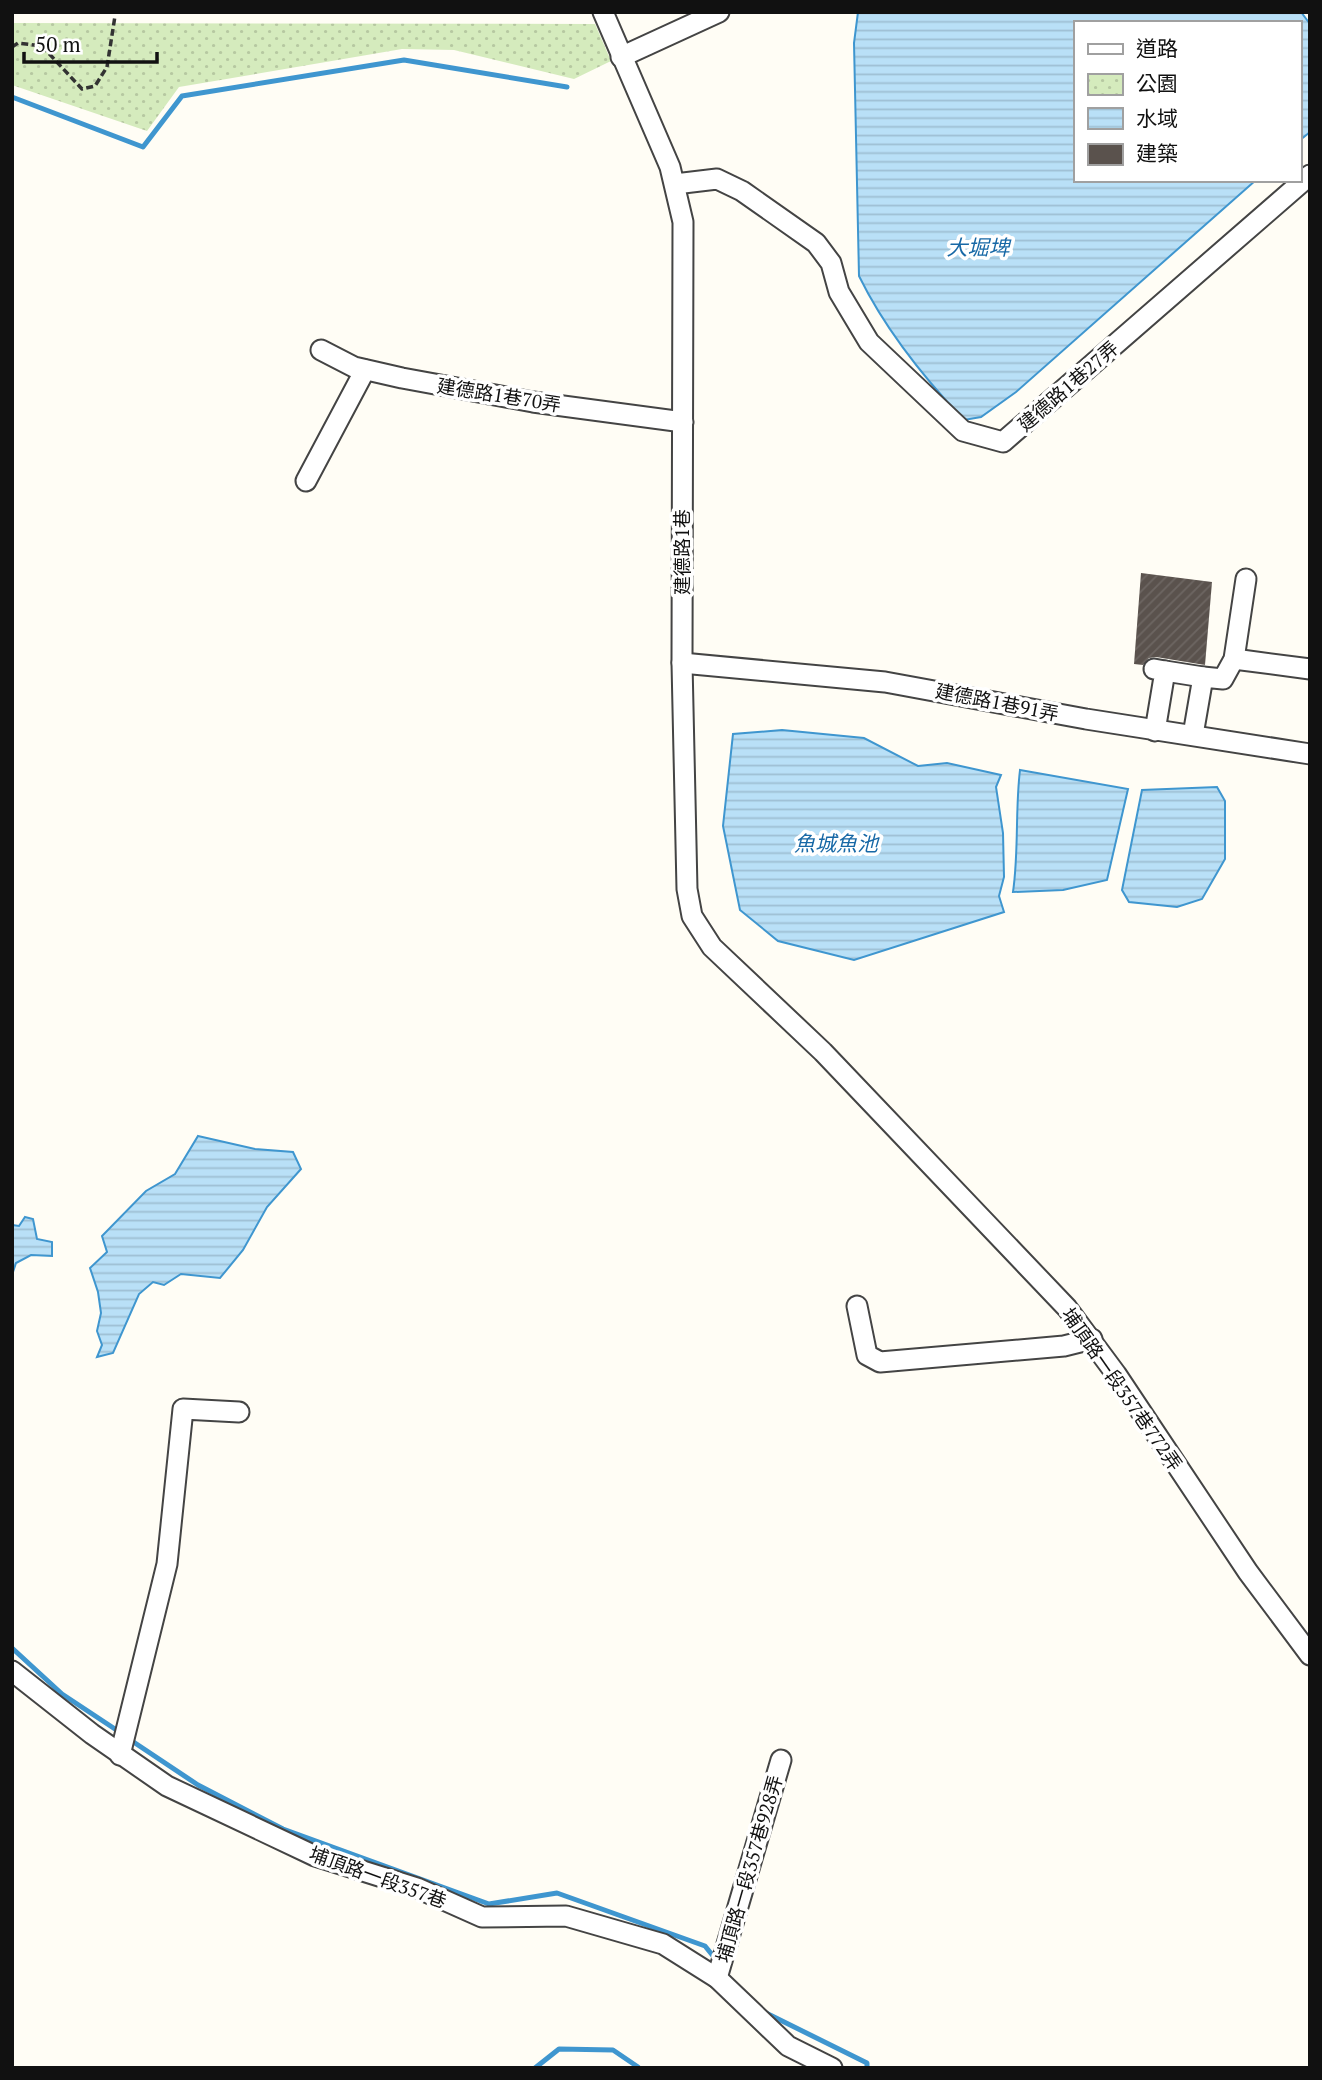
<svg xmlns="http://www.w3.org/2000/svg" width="1322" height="2080" font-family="'PT Serif','Noto Sans TC',serif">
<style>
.park{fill:url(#park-dots)}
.water{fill:url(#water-rules);stroke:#3f96cf;stroke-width:2}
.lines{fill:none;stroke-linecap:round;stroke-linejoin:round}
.stream{stroke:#3f96cf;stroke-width:5}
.building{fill:url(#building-hatch)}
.minor-casing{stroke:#444;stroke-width:23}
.path{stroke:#333;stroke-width:3.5;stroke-dasharray:7 3.5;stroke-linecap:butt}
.minor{stroke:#fff;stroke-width:19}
.labels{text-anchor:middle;stroke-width:7;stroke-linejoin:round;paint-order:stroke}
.street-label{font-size:19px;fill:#111;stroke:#fff}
.water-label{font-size:21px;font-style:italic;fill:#1768a6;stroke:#fff}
</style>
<defs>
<pattern id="park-dots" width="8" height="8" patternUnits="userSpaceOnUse" patternTransform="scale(1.75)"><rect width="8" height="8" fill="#d5ebbd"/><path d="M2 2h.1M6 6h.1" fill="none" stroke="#b6c8a1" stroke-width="1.8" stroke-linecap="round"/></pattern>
<pattern id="water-rules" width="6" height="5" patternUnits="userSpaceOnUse" patternTransform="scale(1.75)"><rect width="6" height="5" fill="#b9e0f7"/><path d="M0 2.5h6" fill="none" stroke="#9ebfd3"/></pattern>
<pattern id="building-hatch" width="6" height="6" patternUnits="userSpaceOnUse" patternTransform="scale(1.75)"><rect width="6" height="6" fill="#5a524d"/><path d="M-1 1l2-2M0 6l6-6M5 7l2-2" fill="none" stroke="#6d6662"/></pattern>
</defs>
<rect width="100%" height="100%" fill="#fffdf5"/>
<!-- park -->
<path class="park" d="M12,23l583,1 16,37 -37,18 -120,-29 -52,-1 -223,38 -32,44 -135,-46z"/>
<!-- water -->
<g class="water">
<path d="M858,12h443l9,12v108l-11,9v-118h-224v157h181l-240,212 -35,25 -17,3c-40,-42 -79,-91 -105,-144l-5,-233z"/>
<path d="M782,730l82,8 54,28 29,-3 54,12 -5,12 7,46 1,44 -5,19 5,16 -150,48 -76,-19 -38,-31 -17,-84 10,-92z"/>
<path d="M1020,770l108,19 -21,91 -44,10 -50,2c6,-41 2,-81 7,-122z"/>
<path d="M1217,787l8,14v58l-23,40 -25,8 -48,-5 -7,-12 20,-100z"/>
<path d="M198,1136l57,13 38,3 8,17 -34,38 -24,43 -23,28 -39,-4 -17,11 -11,-3 -14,12 -26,59 -16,4 5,-12 -5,-14 4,-18 -3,-21 -8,-24 17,-16 -5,-16 44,-45 29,-17z"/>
<path d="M25,1217l8,2 4,20 15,3v14l-21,-1 -15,8 -4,12v-50l7,1z"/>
</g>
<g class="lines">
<!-- stream -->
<g class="stream">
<path d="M12,97l131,50 39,-51 222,-36 163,27"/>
<path d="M12,1648l50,46 59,39"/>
<path d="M129,1739l69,46 85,44 206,75 68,-11 148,53 13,16"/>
<path d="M764,2012l103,51v5"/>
<path d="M535,2068l24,-19 54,1 25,17"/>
</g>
</g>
<!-- building -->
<path class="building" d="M1141,573l71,9 -7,83 -49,-8 -7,1 -6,7 -9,-1z"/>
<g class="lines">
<!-- minor casing -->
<g class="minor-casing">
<g id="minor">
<path d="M603,12l67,155 13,55 -1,441 5,226 5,27 20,31 111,105 244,256 49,66 132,198 62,83"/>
<path d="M621,57l98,-45"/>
<path d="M675,184l42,-5 25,12 74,52 15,20 8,29 30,50 94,89 40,11 307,-267"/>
<path d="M321,350l33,17 48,11 131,24 150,20"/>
<path d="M306,481l59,-111"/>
<path d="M1234,659l76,10"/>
<path d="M682,663l203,19 201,37 224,35"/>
<path d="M1154,669l11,2 -10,60"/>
<path d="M1165,671l38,6"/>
<path d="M1193,735l10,-58 20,2 11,-20 12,-80"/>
<path d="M857,1306l10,49 13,7 184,-16 28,-7"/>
<path d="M12,1671l80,63 75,52 148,70 102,32 65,29 84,-1 97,28 54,34 71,68 44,22"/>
<path d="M120,1755l47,-191 16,-155 56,3"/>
<path d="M717,1978l64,-218"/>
</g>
</g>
<!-- path -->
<path class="path" d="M12,47l6,-4 24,3 40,43 13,-3 12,-19 8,-51"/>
<!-- minor -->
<use href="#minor" class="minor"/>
</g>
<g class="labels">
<!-- street labels -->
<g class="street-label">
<text transform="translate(1068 386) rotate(-41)" y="7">建德路1巷27弄</text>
<text transform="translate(499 395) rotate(9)" y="7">建德路1巷70弄</text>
<text transform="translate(682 552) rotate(-90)" y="7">建德路1巷</text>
<text transform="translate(997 702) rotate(11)" y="7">建德路1巷91弄</text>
<text transform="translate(1122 1389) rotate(55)" y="7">埔頂路一段357巷772弄</text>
<text transform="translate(749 1869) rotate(-74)" y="7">埔頂路一段357巷928弄</text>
<text transform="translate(378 1877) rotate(20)" y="7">埔頂路一段357巷</text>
</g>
<!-- water labels -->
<g class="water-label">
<text x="978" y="255">大堀埤</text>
<text x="836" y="851">魚城魚池</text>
</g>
</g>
<!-- border -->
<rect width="1322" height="2080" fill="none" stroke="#111111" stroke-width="28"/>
<!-- legend -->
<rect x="1074" y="21" width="228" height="161" fill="#ffffff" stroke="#a0a0a0" stroke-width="2"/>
<rect x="1088" y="44" width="35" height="10" fill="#ffffff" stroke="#a0a0a0" stroke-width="2"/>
<text x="1136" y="56" font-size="21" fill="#111111">道路</text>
<rect x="1088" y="74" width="35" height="21" fill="url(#park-dots)" stroke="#a0a0a0" stroke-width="2"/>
<text x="1136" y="91" font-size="21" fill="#111111">公園</text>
<rect x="1088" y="108" width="35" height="21" fill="url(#water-rules)" stroke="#a0a0a0" stroke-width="2"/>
<text x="1136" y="126" font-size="21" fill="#111111">水域</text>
<rect x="1088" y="144" width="35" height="21" fill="#5a524d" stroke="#a0a0a0" stroke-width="2"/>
<text x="1136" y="161" font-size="21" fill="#111111">建築</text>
<!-- scale -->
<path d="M24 52v10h133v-10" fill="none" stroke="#111111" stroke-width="3.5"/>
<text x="35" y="52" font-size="21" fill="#111111" stroke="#ffffff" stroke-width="5" paint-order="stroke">50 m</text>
</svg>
